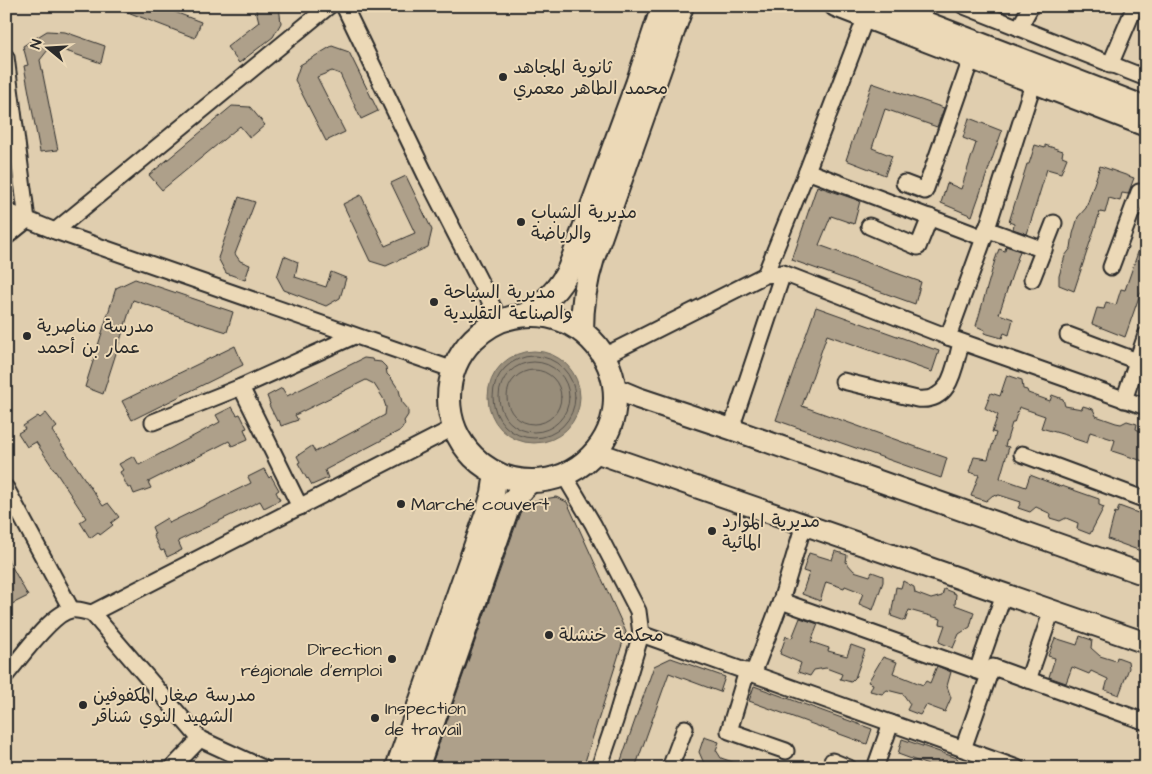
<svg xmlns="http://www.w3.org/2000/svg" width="1152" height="774" font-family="'Architects Daughter','Playpen Sans Arabic',sans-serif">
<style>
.water{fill:#988d7a;stroke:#6c665a}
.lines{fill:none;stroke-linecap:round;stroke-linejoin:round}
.shore{stroke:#57524b;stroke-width:1}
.building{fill:#aea08a;stroke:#2b2b2b}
.minor-casing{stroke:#2b2b2b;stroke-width:19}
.tertiary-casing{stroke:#2b2b2b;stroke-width:24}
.secondary-casing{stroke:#2b2b2b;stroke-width:26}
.minor{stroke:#ecd9b7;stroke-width:15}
.tertiary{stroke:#ecd9b7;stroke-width:20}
.secondary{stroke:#ecd9b7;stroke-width:22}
.poi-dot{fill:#2b2b2b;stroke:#ecd9b7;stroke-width:2}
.labels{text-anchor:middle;stroke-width:4;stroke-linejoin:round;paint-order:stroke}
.poi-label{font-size:18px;fill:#2b2b2b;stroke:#ecd9b7;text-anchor:start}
</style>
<rect width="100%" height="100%" fill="#e0ceaf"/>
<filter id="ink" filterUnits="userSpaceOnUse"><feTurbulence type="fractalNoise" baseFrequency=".02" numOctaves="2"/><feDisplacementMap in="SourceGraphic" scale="10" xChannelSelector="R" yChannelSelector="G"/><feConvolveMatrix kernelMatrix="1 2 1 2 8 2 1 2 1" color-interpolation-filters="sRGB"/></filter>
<g filter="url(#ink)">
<!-- water -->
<circle class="water" cx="534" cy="397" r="46"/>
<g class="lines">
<!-- shore -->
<g class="shore">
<circle cx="534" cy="397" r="41"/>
<circle cx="534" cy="397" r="35"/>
<circle cx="534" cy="397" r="27"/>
</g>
</g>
<!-- building -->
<g class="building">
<path d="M112,6h47l42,16 -6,16z"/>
<path d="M255,6h24l2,17 -8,14 -34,26 -12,-16 32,-25z"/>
<path d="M47,31l18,1 40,14 -4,17 -50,-17 -11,14 18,90 -18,2 -16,-86 4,-1 -5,-19z"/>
<path d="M332,46l17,6 29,59 -17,8 -21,-45 -8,-3 -15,6 28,55 -19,9 -31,-61 5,-15z"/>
<path d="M872,83l72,25 -7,19 -52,-18 -13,39 20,8 -7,19 -39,-15z"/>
<path d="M232,106l18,1 15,18 -15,13 -10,-12 -78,64 -13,-15z"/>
<path d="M969,118l33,13 -30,85 -31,-13 6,-20 14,6 15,-46 -13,-5z"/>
<path d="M1035,145l10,3v-3l18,6 -1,5 5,2 -6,15 -14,-4 -20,65 -14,-5 1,-5 -5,-2 18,-58h2z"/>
<path d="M1100,166l34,12 -6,16 -6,-1 -2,8 -11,-3 -4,15 -5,-1 -26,79 -15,-6v-9l6,-20 6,-8 2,-14 5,-17 8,-9z"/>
<path d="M406,176l26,54 -4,17 -42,19 -16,-5 -27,-57 18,-9 24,51 30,-13 -24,-50z"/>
<path d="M817,186l43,15 -6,23 -23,-8 -12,29 102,37 -6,22 -123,-44z"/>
<path d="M239,197l16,5 -20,52 5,7 10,4 -5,15 -19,-7 -8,-15z"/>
<path d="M1144,235h2v52l-6,7 -15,43 -33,-13 5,-16 7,1 2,-7 10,3 5,-16 4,1z"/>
<path d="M1006,246l14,5 -21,63 14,5 -4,16 -5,-2 -2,5 -18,-5 1,-3 -9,-4 19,-66 4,-11 6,2z"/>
<path d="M284,256l14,6 -3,15 31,10 5,-15 15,6 -6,20 -14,8 -42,-16 -7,-13z"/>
<path d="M135,279l98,33 -6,20 -20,-6 -74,-26 -30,94 -18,-7 31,-99z"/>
<path d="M816,307l123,44 -7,21 -105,-37 -25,71 145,52 -6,20 -165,-58z"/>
<path d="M235,346l8,19 -111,55 -10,-19z"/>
<path d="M364,358l8,1 1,2 8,1 5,5 1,7 4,4 8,12 3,12 6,7v6l-4,6 1,3 -4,6 -76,40 3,8 -16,7 -4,-7 -1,1 -9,-16 2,-1 -3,-6 15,-10 3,6 70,-37 1,-8 -3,-9 -9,-14 -8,-4 -71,35 3,5 -17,6 -2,-6 -2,1 -8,-16 1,-1 -3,-8 15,-8 5,8z"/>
<path d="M1007,375l15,5 1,9 4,1 1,3 22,8 2,-6 11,4 2,7 17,3 1,-3 10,3 3,7 20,7 5,1 6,-3 10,3 -1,5 10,5v28l-34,-11 3,-11 -25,-8 -3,11 -15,-5 1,-1 -32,-9 4,-12 -26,-9 -5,16h-2l-7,23 4,1 -9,31 26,9 4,-12 31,12 1,-1 37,13v6l5,2 -14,27 -13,-5 1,-6 -12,-5 -6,3 -10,-3 1,-4 -15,-7 -6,5 -12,-4 3,-6 -22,-7 -3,1 -3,-1 -7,6 -15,-5 8,-21 -10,-3 5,-15 14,2 8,-26 -4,-1 6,-17 -13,-7 6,-15 9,3z"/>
<path d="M232,407l5,8 3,-1 7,14 -3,1 4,10 -16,7 -3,-5 -81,41 3,6 -17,6 -3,-7 -3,1 -8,-16 3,-2 -4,-6 15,-8 5,9 81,-43 -4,-7z"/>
<path d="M46,413l11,14 -5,4 51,75 5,-3 11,14 -8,6 2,2 -13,10 -2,-3 -8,6 -10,-16 6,-4 -50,-76 -9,5 -9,-14 7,-4 -2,-3 15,-10 2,2z"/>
<path d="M264,469l5,9 2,-2 8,14 -3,2 4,8 -16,8 -4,-7 -82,40 4,9 -15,7 -3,-7 -3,1 -8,-16 2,-1 -3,-7 15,-9 2,5 82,-40 -3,-6z"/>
<path d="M556,497l11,5 59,130 -43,136h-132l-18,-7 87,-248 8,-11z"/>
<path d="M1119,506l27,10v37l-38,-14 7,-27 2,1z"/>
<path d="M835,551l12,4 -1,7 8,9 16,5 2,-4 11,4v6l-10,28 -14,-6 4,-11 -18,-7 -1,2 -18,-6 -6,19 -18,-7 7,-21 -6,-2 6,-18 23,7z"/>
<path d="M6,556l22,40 -16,8 -6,-10z"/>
<path d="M903,581l11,6 1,6 16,6 11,-3 2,-7 12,5 -1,11 19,7 -4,15 -11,7 -6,14 -14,-6 6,-17 -5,-1 1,-5 -32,-9 -4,11 -14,-5 5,-29 5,1z"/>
<path d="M800,618l18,6 -7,18 18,6 -1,3 19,5 4,-11 14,5 -10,28 -4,4 -11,-3 2,-5 -16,-6 -12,2 -4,6 -12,-4 3,-9 -21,-9 6,-18 6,2z"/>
<path d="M1080,636l12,4 -1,8 9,8 16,5 1,-4 11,4 1,7 -10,27 -14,-5 3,-11 -17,-8 -2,3 -17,-7 -6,16 -17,-6 6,-19 -7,-2 7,-18 22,7z"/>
<path d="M883,657l14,5 -4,11 30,12 3,-4 4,2 7,-17 14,6 -4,14 4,12 -6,14 -19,-7 -6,10 -13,-5 3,-6 -7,-10 -16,-4 -5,4 -12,-3 3,-7 -5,-2z"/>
<path d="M671,658l54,19 -5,15 -51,-19 -34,95 -15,-5 34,-97z"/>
<path d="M754,686l118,43 -5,15 -118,-43z"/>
<path d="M704,737l15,5 -3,8 5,8 23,8v2h-38l-7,-16z"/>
<path d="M902,739l55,19 6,10h-27l-38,-14z"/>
</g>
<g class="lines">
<!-- minor casing -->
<g class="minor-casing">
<g id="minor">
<path d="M344,6l84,174 66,129 -4,18"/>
<path d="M964,6l182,72"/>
<path d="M1019,28l12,-22"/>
<path d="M6,57l21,163"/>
<path d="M1110,65l25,-59"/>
<path d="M1033,84l-49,154 -36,99 198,70"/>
<path d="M807,171l177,67"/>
<path d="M904,183l21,8 46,-132"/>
<path d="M6,211l49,20 399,139"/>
<path d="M869,226l49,21 12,-30"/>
<path d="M986,229l58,21"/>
<path d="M55,231l274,-225"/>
<path d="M6,237l21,-17"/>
<path d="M1111,267l28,-75 7,2"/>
<path d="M783,273l165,64"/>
<path d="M1032,279l22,-56"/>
<path d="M1068,335l69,26"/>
<path d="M604,356l161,-81"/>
<path d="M843,381l74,18c34,4 37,-31 44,-56"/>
<path d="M241,387l59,120"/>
<path d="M1124,400l22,-65"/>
<path d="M153,422l88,-35 113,-51"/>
<path d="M731,429l52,-156 -18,2 42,-104 63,-165"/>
<path d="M1022,454l124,46"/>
<path d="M564,475l29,49 45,87 3,23 -26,87 -16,47"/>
<path d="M6,488l65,121"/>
<path d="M781,601l208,74 -26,74"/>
<path d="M92,613l108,126 63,29"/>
<path d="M641,634l376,134"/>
<path d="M747,671l-18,60 57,20"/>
<path d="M977,671l27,-77"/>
<path d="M753,674l28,-73 23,-77"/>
<path d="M6,675c13,-15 47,-64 66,-65 6,-1 14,2 20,3l363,-186"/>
<path d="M989,675l4,-8 153,55"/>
<path d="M1028,680l24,-70"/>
<path d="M832,761l17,7"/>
<path d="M172,768l28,-29"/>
<path d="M670,768l15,-40"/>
<path d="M875,768l16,-45"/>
</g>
</g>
<!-- tertiary casing -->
<g class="tertiary-casing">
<g id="tertiary">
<path d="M835,6l311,120"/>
<path d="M884,6l262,101"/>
<path d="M614,388l24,10 93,31 415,146"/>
<path d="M595,452l551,191"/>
</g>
</g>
<!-- secondary casing -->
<g class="secondary-casing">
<g id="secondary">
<path d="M526,315c19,-13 33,-25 43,-46l68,-185 26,-78"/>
<circle cx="532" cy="398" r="83"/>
<path d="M582,331c0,-26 3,-48 11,-73l89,-252"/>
<path d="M397,768l90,-255 6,-20 3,-20"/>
<path d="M417,768l91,-261 15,-19 8,-7"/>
</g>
</g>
<!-- minor -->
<use href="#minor" class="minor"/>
<!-- tertiary -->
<use href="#tertiary" class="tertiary"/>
<!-- secondary -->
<use href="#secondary" class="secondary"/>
</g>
</g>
<!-- markers -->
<g class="poi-dot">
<circle cx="503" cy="77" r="5"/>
<circle cx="521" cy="222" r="5"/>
<circle cx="434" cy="302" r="5"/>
<circle cx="27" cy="336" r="5"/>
<circle cx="401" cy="504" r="5"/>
<circle cx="712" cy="531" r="5"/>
<circle cx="549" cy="635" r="5"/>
<circle cx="392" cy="659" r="5"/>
<circle cx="83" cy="705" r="5"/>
<circle cx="375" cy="718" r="5"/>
</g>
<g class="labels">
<!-- poi labels -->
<g class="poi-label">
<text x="513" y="73">ثانوية المجاهد<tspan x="513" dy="21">محمد الطاهر معمري</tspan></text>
<text x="531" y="218">مديرية الشباب<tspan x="531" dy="21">والرياضة</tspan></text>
<text x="444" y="298">مديرية السياحة<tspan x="444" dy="21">والصناعة التقليدية</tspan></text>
<text x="37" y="332">مدرسة مناصرية<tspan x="37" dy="21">عمار بن أحمد</tspan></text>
<text x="411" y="510">Marché couvert</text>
<text x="722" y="527">مديرية الموارد<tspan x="722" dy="21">المائية</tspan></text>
<text x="559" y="641">محكمة خنشلة</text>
<text x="382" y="655" text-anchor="end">Direction<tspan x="382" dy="21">régionale d'emploi</tspan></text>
<text x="93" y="701">مدرسة صغار المكفوفين<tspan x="93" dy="21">الشهيد النوي شناقر</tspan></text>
<text x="385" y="714">Inspection<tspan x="385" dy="21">de travail</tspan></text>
</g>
</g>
<!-- margin -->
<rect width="1152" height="774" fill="none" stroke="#ecd9b7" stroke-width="25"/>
<rect x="12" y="12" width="1127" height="749" fill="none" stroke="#2b2b2b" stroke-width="2" filter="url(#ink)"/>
<!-- north arrow -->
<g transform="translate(48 48) rotate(288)" stroke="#ecd9b7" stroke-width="4" paint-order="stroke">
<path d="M0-4L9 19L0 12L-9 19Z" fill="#2b2b2b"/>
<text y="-8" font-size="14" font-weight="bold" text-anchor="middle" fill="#2b2b2b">N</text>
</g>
</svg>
